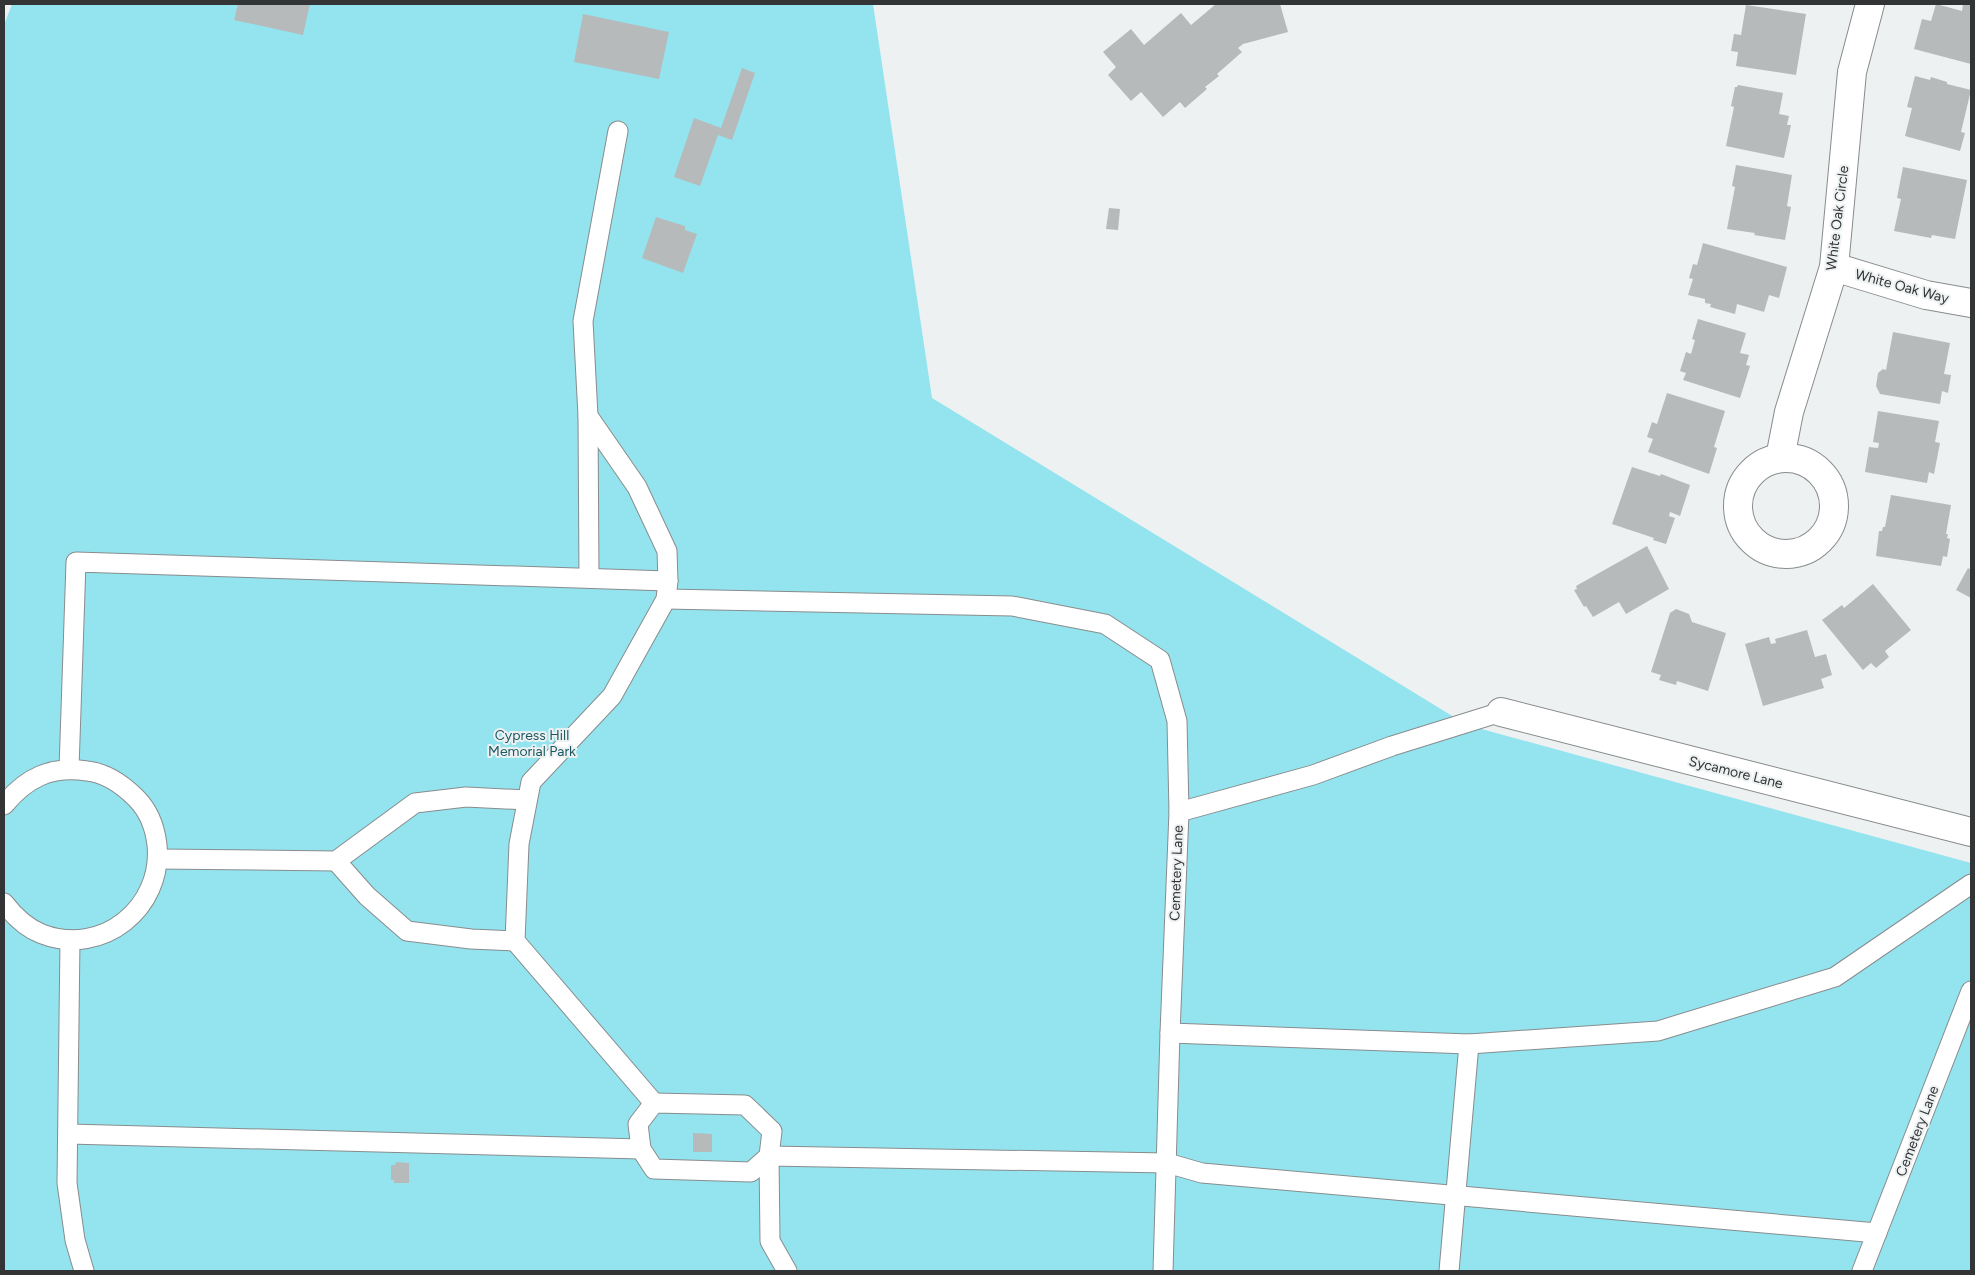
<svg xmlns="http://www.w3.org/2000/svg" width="1975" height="1275" font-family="Figtree,sans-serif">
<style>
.green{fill:#94e4ef}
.building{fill:#b6babb}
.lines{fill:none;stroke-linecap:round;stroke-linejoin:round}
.service-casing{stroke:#888c8d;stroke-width:21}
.minor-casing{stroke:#888c8d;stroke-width:30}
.service{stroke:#fff;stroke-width:19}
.minor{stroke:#fff;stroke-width:28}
.labels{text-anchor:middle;stroke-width:4;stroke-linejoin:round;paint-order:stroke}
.street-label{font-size:14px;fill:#333435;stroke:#edf1f2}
.park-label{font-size:14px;fill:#1b5860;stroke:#edf1f2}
</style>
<rect width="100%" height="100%" fill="#edf1f2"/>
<!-- green -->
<path class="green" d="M12,4h861l59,394 535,327 504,138v408h-1967v-1246z"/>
<!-- building -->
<g class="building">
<path d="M238,4h72l-7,31 -69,-15z"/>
<path d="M1216,4h64l8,28 -45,12 -5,4 4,4 -25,22 2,2 -14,11 2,2 -22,19 -5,-6 -17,15 -22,-25 -10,9 -23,-26 8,-8 -13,-15 28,-23 13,16 37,-32 10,12z"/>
<path d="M1936,4l26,7 1,-7h8v60l-57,-15 8,-30 9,2z"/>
<path d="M1746,5l60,9 -10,61 -60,-9 2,-14 -7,-1 3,-17 7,1z"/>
<path d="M583,14l86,18 -10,47 -85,-17z"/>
<path d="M742,68l13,5 -23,67 -14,-5 -18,51 -26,-9 20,-59 27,10z"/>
<path d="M1915,76l15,4 1,-3 16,5v2l24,6 -10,42 4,1 -5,18 -55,-15 7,-28 -5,-1z"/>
<path d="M1738,85l45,8 -4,21 10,2 -2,9h4l-7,33 -58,-12 8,-39 -3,-1 4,-19h2z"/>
<path d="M1736,165l56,10 -5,31 4,1 -6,33 -31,-5 1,-2 -28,-4 8,-42 -3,-1z"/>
<path d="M1903,167l64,13 -12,59 -23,-4 -1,3 -37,-7 7,-32 -4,-1z"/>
<path d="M1109,208l11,1 -2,21 -12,-1z"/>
<path d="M656,217l29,9v4l12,4 -14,39 -41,-15z"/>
<path d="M1703,243l84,24 -8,31 -10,-3 -5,17 -27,-8 -2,10 -25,-7 1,-3 -6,-1v-4l-17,-4 5,-16 -4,-1 4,-14 4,1z"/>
<path d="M1698,319l48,14 -6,20 9,2 -3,10 4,1 -10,32 -57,-18 3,-7 -6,-2 6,-19 5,2 4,-14 -3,-1z"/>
<path d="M1893,332l57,11 -6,31 7,1 -3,18 -6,-2 -2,13 -60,-10 -4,-8 2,-13 5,-4 3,1z"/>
<path d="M1667,393l58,18 -11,36 3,1 -8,26 -61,-22 5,-13 -6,-2 5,-15 5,2z"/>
<path d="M1878,411l61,10 -4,21 5,1 -6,31 -5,-2 -2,11 -62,-11 4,-25 9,1 1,-5 -6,-1z"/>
<path d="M1632,467l28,9 1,-2 29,11 -10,31 -10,-4 -1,4 6,2 -9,26 -13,-4 1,-2 -42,-14z"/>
<path d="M1891,495l60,10 -5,29h2l-1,4 3,1 -3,18 -4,-1 -2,10 -65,-10 3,-25h3l1,-4h2z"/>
<path d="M1647,546l22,43 -43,25 -7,-12 -26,15 -7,-11 -2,1 -10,-17 3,-1 -1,-3z"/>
<path d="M1968,568l3,2v28l-15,-8z"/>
<path d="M1873,584l38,46 -26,21 4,6 -13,11 -5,-5 -8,7 -41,-50 20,-15 2,3z"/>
<path d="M1676,609l13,5 3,8 34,11 -18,58 -31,-10 -1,4 -17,-5 2,-5 -10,-3 19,-59z"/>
<path d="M1807,630l8,27 11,-3 6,21 -11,4 3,9 -61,18 -18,-62 24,-7 2,7 5,-1 -1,-4z"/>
<path d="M693,1133l19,1v18h-19z"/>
<path d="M396,1162l13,1v20h-15v-3h-3v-15h4z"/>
</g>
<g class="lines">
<!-- service casing -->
<g class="service-casing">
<g id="service">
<path d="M618,131l-35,190 5,95 49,71 30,64 1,30 -2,18 -54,97 -81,86 -12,62 -4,97 139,162"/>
<path d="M588,416l1,162"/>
<path d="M666,599l346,7 93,18 55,36 17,61 2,91"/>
<path d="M69,769l7,-207 592,19"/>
<path d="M4,805c23,-28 47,-39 83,-34 19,2 35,13 49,27 12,12 19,29 21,47 6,63 -55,112 -115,89 -16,-6 -28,-18 -38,-31"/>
<path d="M158,859l178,2 79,-58 51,-6 61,3"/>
<path d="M336,861l31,35 40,35 64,8 44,2"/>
<path d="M70,940l-3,243 8,57 9,31"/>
<path d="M1170,1033l299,11 189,-13 177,-54 136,-93"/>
<path d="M69,1134l572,15"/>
<path d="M787,1271l-17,-30 -1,-85 3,-25 -27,-26 -91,-2 -16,21 3,25 13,20 97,3 18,-16 398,7 35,10 675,60"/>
<path d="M1163,1271l7,-238 9,-221 134,-37 79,-29 109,-34"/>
<path d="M1449,1271l20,-227"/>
<path d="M1862,1271l109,-280"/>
</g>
</g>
<!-- minor casing -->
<g class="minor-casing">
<g id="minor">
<path d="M1834,267l92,28 45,8"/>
<circle cx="1786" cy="506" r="48"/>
<path d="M1780,458l9,-46 45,-145 18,-195 18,-68"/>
<path d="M1501,712l470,120"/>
</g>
</g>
<!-- service -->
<use href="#service" class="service"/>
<!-- minor -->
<use href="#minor" class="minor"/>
</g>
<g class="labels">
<!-- street labels -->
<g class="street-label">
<text transform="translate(1837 218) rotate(-83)" y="5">White Oak Circle</text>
<text transform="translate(1902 286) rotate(15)" y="5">White Oak Way</text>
<text transform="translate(1736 772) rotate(14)" y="5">Sycamore Lane</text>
<text transform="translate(1176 873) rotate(-88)" y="5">Cemetery Lane</text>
<text transform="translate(1917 1131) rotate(-69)" y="5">Cemetery Lane</text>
</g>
<!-- park labels -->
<g class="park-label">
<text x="532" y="740">Cypress Hill<tspan x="532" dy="16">Memorial Park</tspan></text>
</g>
</g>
<!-- border -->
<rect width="1975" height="1275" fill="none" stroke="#333435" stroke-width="10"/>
</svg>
